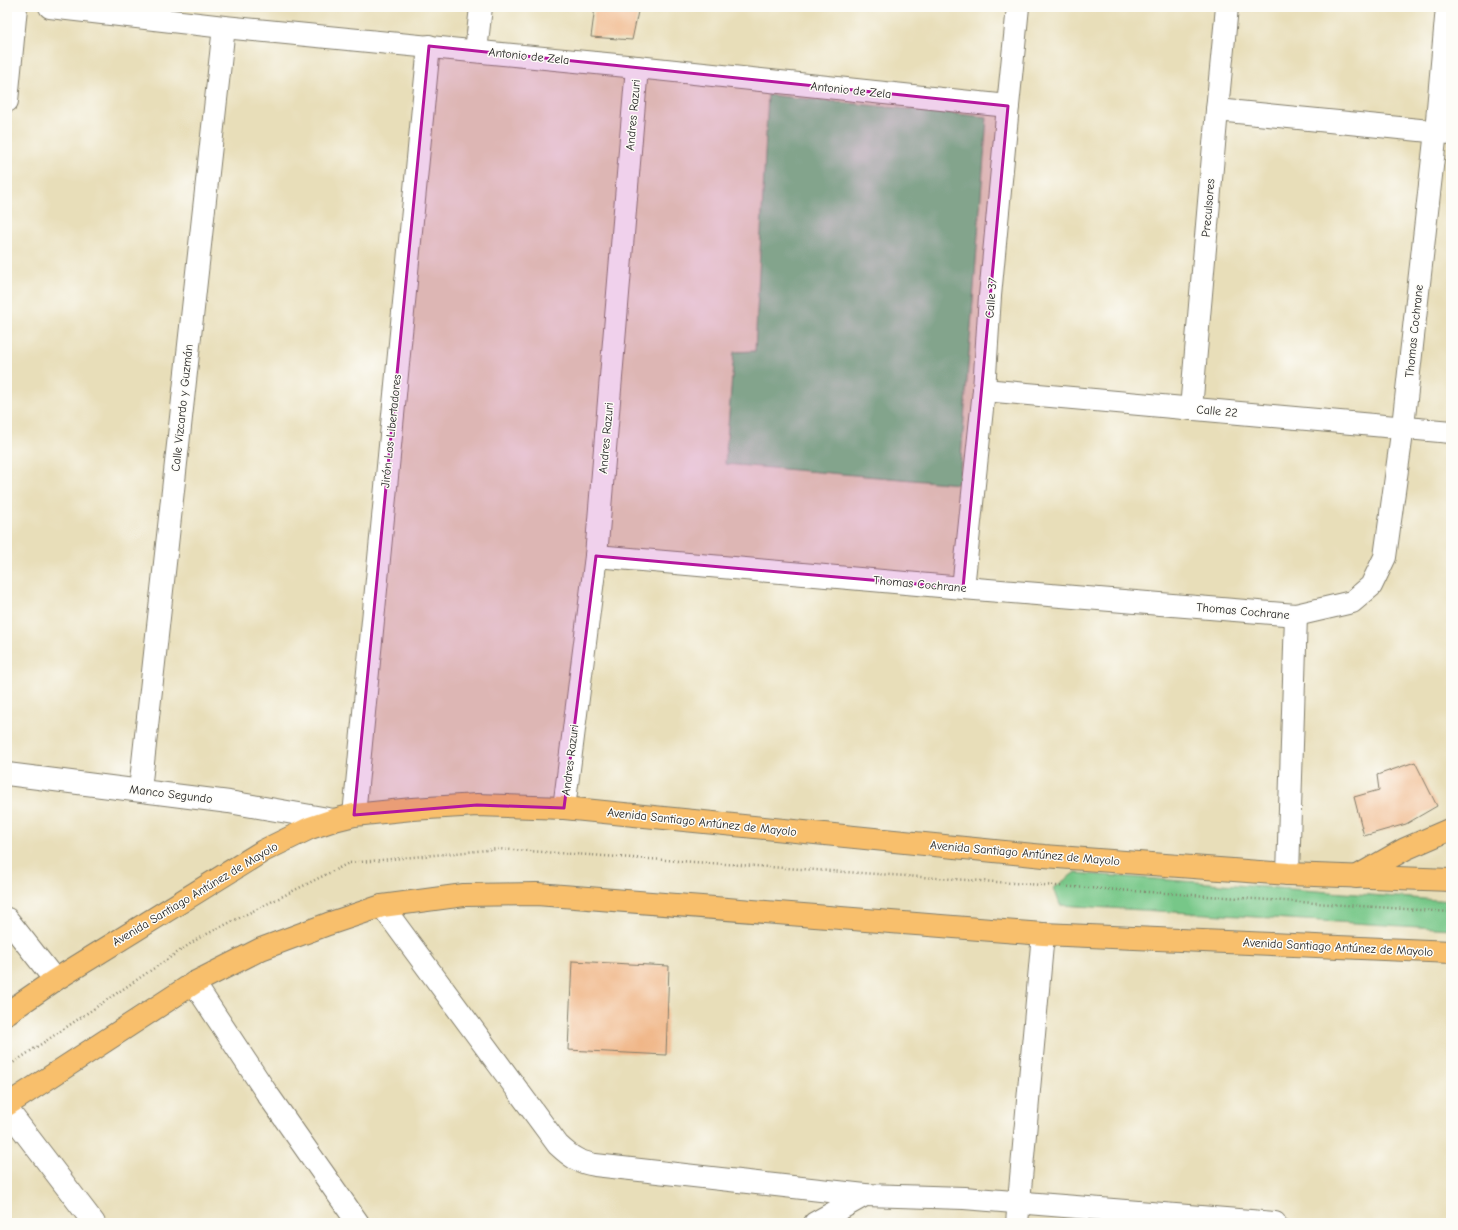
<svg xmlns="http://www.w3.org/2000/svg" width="1458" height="1230" font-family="'Comic Neue',sans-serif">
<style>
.green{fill:#77c788;stroke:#4a7252}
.building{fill:#f0b687}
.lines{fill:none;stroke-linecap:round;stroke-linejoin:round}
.minor-casing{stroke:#827d6a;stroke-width:24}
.major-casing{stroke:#827d6a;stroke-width:24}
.path{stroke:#827d6a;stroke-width:2.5;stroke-dasharray:1 3;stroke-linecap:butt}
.minor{stroke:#fff;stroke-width:22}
.major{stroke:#f8bf6c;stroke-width:22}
.marked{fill:#b5179e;fill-opacity:0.2;stroke:#b5179e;stroke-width:3;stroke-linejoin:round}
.labels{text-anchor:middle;stroke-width:3;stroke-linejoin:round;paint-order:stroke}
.street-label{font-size:12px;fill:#1c1c1c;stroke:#fdfcf7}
</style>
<rect width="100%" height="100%" fill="#fdfcf7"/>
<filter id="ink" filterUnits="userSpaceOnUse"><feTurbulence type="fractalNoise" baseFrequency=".025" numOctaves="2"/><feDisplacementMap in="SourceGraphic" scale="8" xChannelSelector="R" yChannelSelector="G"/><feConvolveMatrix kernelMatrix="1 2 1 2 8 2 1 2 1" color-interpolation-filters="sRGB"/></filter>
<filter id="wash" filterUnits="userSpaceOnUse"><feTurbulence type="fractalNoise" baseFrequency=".012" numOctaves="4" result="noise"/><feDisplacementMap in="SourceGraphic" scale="16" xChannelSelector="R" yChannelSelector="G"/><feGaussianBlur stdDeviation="0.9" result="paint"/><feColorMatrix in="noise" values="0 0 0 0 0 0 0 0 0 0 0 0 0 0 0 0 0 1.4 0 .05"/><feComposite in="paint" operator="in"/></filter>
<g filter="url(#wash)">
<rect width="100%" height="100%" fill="#e8deb9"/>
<!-- green -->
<g class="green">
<path d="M768,95l219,22 -28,367 -234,-20 9,-112 21,-1z"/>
<path d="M1074,873l377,28v28l-391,-24 -6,-17z"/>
</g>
<g id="blocks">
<!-- building -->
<g class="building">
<path d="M595,7h44l-7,33 -41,-3z"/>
<path d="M1415,762l22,44 -31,18 -42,12 -10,-39 25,-7 -2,-15z"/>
<path d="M572,961l97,5 -3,89 -98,-5z"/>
</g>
</g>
</g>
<g filter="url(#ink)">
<use href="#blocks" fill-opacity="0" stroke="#827d6a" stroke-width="1"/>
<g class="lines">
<!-- minor casing -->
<g class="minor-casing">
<g id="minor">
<path d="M50,7l174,20 413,40 371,39"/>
<path d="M476,51l5,-44"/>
<path d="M7,101l9,-94"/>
<path d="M1217,110l233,23"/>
<path d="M984,390l467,42"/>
<path d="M1191,409l26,-299 10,-103"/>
<path d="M596,556l367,32 333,27 56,-13 19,-16 14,-29 18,-131 33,-295 11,-124"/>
<path d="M963,588l21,-198 6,-94 18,-190 10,-99"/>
<path d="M7,774l222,28 105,18"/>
<path d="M140,790l84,-763"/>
<path d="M564,808l32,-252 41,-489"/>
<path d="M354,815l75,-769"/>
<path d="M1288,874l8,-259"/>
<path d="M382,906l176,239c13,12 20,17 37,20l270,30 99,3 311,25"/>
<path d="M7,919l48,61"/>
<path d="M194,983l72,109 92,131"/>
<path d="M7,1109l87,114"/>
<path d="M815,1223l50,-28"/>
<path d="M1017,1223l26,-289"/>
</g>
</g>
<!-- major casing -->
<g class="major-casing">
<g id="major">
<path d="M1356,877l49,-28 46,-20"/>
<path d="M7,1013l48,-33 208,-129 47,-23 24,-8 20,-5 58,-6 65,-4 87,3 480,48 244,18 163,6"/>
<path d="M7,1105l187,-122 67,-34 67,-25 54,-18 82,-11 73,-1 506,40 408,18"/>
</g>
</g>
<!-- path -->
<path class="path" d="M7,1067l192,-129 150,-75 149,-14 953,63"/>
<!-- minor -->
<use href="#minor" class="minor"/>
<!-- major -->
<use href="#major" class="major"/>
</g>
</g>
<!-- marked area -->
<path class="marked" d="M429,46l579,60 -45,482 -367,-32 -32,252 -87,-3 -123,10z"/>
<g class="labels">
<!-- street labels -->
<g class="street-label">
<text transform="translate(529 56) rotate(6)" y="4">Antonio de Zela</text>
<text transform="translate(851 90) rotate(6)" y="4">Antonio de Zela</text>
<text transform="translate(633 115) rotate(-85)" y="4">Andres Razuri</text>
<text transform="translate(1208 208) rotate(-85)" y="4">Preculsores</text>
<text transform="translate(991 298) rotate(-85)" y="4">Calle 37</text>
<text transform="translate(1414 331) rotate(-84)" y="4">Thomas Cochrane</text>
<text transform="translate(182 408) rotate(-84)" y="4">Calle Vizcardo y Guzmán</text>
<text transform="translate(1217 411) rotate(5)" y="4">Calle 22</text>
<text transform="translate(391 431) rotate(-84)" y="4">Jirón Los Libertadores</text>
<text transform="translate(606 438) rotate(-85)" y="4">Andres Razuri</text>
<text transform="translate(920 584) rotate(5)" y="4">Thomas Cochrane</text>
<text transform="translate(1243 611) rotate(5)" y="4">Thomas Cochrane</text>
<text transform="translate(570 760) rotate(-83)" y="4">Andres Razuri</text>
<text transform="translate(171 794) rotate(7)" y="4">Manco Segundo</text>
<text transform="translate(702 822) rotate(6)" y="4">Avenida Santiago Antúnez de Mayolo</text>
<text transform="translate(1025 853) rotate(5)" y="4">Avenida Santiago Antúnez de Mayolo</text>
<text transform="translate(195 894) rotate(-31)" y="4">Avenida Santiago Antúnez de Mayolo</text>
<text transform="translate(1338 947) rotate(3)" y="4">Avenida Santiago Antúnez de Mayolo</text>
</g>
</g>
<!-- margin -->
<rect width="1458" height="1230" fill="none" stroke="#fdfcf7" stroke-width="24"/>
</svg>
